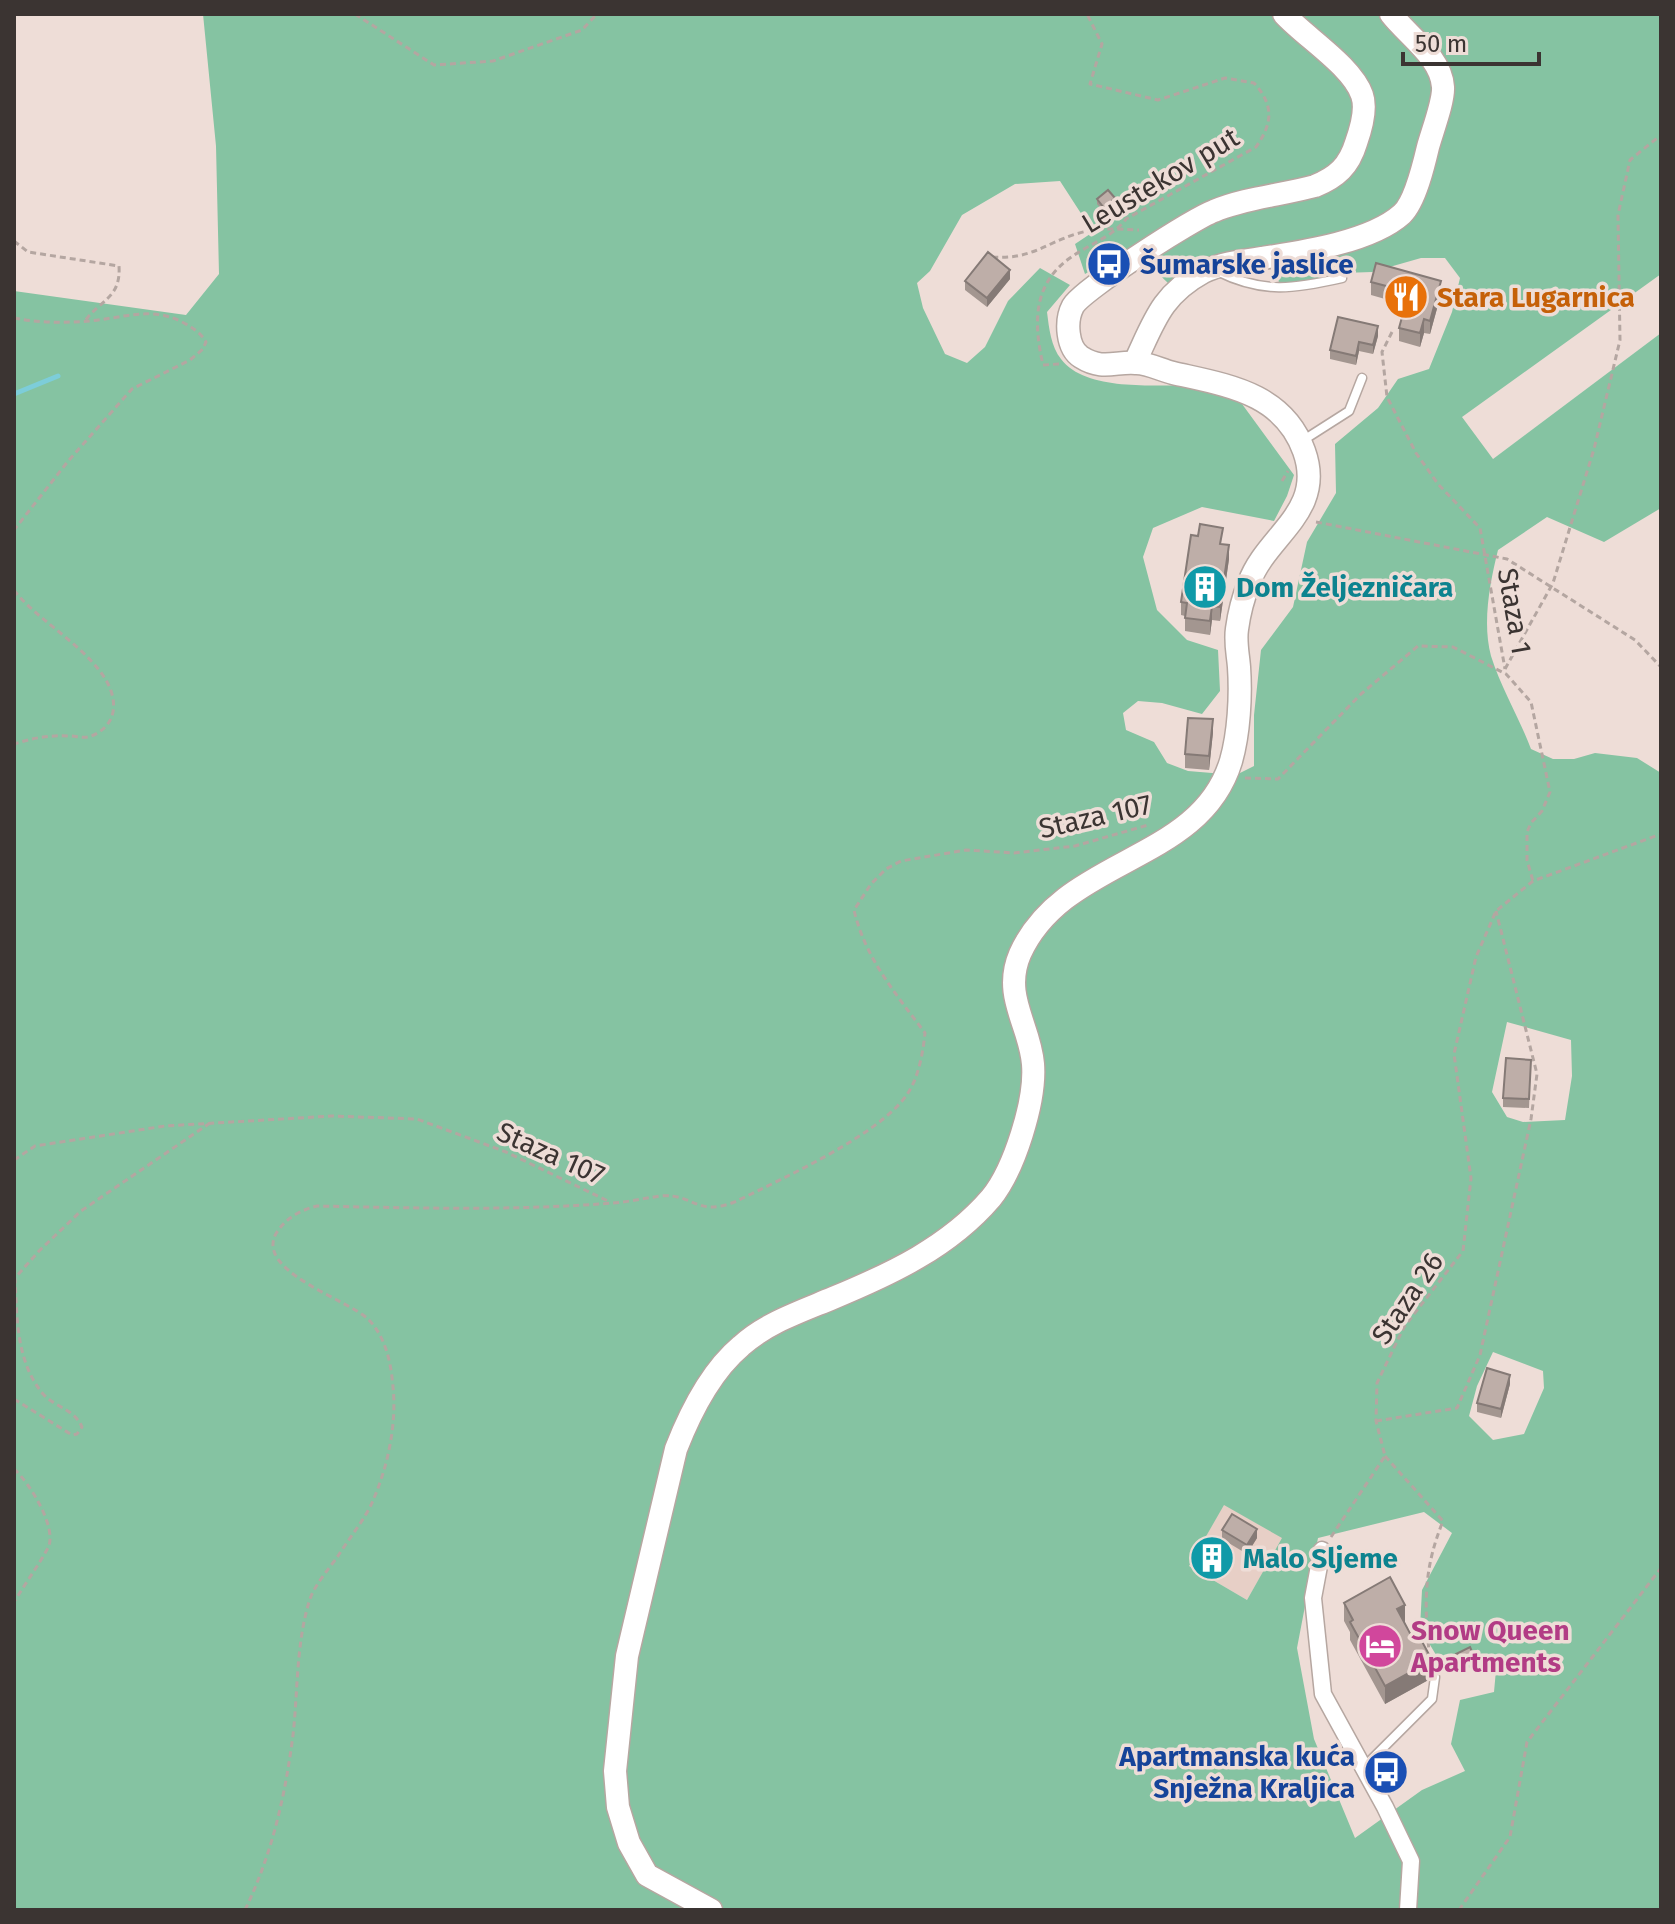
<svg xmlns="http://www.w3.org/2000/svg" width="1675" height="1924" font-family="'Fira Sans',sans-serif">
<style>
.built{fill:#e7cfc6}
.forest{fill:#85c3a2;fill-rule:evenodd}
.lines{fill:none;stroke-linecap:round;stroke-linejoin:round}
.stream{stroke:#7dcdd9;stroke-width:5}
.service-casing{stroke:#b6a7a1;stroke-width:11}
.minor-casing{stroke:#b6a7a1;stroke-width:19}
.secondary-casing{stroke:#b6a7a1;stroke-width:25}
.path{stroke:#b4a6a1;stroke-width:3;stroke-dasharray:6 4;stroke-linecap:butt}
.service{stroke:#fff;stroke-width:8}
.minor{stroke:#fff;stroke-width:16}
.secondary{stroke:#fff;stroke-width:22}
.wall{fill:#a39690}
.shaded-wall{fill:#857a76}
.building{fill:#beaea8;stroke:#857a76;stroke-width:2}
.labels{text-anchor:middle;stroke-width:7;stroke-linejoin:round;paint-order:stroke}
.street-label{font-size:28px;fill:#3b3432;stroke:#eeddd7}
.transit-label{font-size:28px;font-weight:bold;fill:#164399;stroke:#eeddd7;text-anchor:start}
.food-label{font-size:28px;font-weight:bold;fill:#c56008;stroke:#eeddd7;text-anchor:start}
.culture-label{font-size:28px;font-weight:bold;fill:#0d838f;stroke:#eeddd7;text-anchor:start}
.hotel-label{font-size:28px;font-weight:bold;fill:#b23c85;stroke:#eeddd7;text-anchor:start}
</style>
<rect width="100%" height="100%" fill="#eeddd7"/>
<!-- built -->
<path class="built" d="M1224,1504l59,34 -36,62 -58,-34z"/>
<!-- forest -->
<path class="forest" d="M203,14h1458v260l-199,143 31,42 168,-126v175l-57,34 -57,-25 -49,33c-8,32 -16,73 -7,106 10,32 28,61 40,93l22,10h21l21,-6 42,5 24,15v1137h-1647v-1619l172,24 33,-41 -3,-128zM1060,181l33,51 -18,12 10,30 52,-30 11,20 20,19 44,-24 63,5 4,19 30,1 34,-11 29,-1 49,-14h24l15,20 -8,34 -23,57 -31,10 -20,29 -43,36 1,49 -29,49 -14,65 -32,43 -7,65v51l-18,9 -48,-4 -21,-8 -13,-21 -28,-12 -3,-17 15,-12 24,2 40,11 18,-23 -2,-41 -31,-10 -30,-30 -14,-53 10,-29 49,-21 72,14 13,-25 7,-21 -60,-82c-14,-2 -29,-7 -43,-7 -37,-2 -105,6 -130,-27 -10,-12 -12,-31 -14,-47l23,-27 -30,-17 -32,33 -23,46 -18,16 -22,-9 -22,-46 -6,-25 13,-12 32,-56 53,-31zM1507,1022l64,18 1,36 -7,44 -42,2 -16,-5 -15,-25zM1493,1352l50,19 1,17 -20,46 -31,6 -24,-24 8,-30zM1224,1505l58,33 -35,62 -58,-34zM1424,1512l28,21 -30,57 -2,38 22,37 54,5 -2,22 -34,8 -9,44 14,27 -43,19 -67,48 -41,-99 -17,-91 21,-110z"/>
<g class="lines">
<!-- stream -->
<path class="stream" d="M14,394l44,-18"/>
<!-- service casing -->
<g class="service-casing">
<g id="service">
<path d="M1217,271c46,23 77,18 125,7"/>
<path d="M1302,441l47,-30 13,-33"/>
<path d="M1363,1768l69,-69 3,-22 -8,-15"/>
</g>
</g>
<!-- minor casing -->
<g class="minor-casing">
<path id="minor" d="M1322,1550l-9,48 10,96 62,113 26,54 -3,49"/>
</g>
<!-- secondary casing -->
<g class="secondary-casing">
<g id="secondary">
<path d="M1135,362c19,-40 26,-67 68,-90 19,-9 39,-11 59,-14 40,-6 109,-16 140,-44 13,-12 22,-50 26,-67 4,-15 16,-46 15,-60 -2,-30 -35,-51 -52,-73"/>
<path d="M711,1910l-64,-35 -18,-32 -11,-36 -3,-36 12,-115 49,-207c14,-36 34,-77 65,-103 25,-23 61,-35 92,-48 58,-24 116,-51 158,-100 23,-28 45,-97 42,-134 -3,-39 -31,-68 -13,-110 44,-98 180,-90 211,-193 8,-28 10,-65 8,-94 -1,-13 -4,-25 -2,-38 2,-15 6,-31 12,-46 17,-48 77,-71 55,-132 -21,-59 -79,-66 -131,-78 -12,-3 -25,-10 -37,-10 -20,-2 -33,8 -55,-6 -14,-9 -16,-36 -8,-51 10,-17 120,-87 141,-95 31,-13 68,-16 101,-25 22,-9 34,-20 41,-43 5,-14 11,-34 6,-48 -10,-29 -57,-58 -78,-81"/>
</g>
</g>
<!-- path -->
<g class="path">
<path d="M355,14l79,51 59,-4 89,-31 15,-16"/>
<path d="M1036,14h9"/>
<path d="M14,241l14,11 91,14c2,32 -18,33 -34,55"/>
<path d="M992,257c38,3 52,-13 84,-23 22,-7 41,-5 63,-4"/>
<path d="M14,318c25,5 51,5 76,3 32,-3 62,-15 92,1 10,5 19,11 24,20l-3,7 -13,11 -58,29 -63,71 -55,70"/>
<path d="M1392,332l-10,20 5,45 29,56 22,31 42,44 25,141"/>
<path d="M1059,364l-16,1c-11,-48 -9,-88 38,-114 16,-10 34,-17 45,-32l130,-72c17,-24 18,-42 -2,-64l-29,-5 -67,22 -68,-16 12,-40 -15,-30"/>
<path d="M1282,481l6,-10"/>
<path d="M1316,522l191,37 128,81 26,27"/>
<path d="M14,590c25,35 107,74 99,122 -2,12 -13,22 -25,25 -6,1 -12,-1 -19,-1 -19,-1 -37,2 -55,8"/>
<path d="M1505,669l48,-86 41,-134 26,-109 -2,-125 12,-55 31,-25"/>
<path d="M1245,778l33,1 83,-85 57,-48 35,1 53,27 25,28 19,90 -8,19 -11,12 -4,9v28l6,21"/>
<path d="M14,1160l21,-14 130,-20 167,-10 85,3 89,33 104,50"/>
<path d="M14,1399l58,36 5,-1 5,-7c-8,-18 -25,-19 -38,-32 -28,-32 -27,-77 -29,-117l24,-27 42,-40 129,-88"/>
<path d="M1376,1421l81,-13 23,-53 51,-236 6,-45 -41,-163"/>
<path d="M1385,1456l58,65c-19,47 -19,81 -14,130"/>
<path d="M14,1469c15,13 44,59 34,79 -10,18 -23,36 -34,54"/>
<path d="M1331,1537l54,-81 -9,-35 1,-38 27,-56 59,-76 8,-73 -17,-124 22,-97 20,-46 37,-30 128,-47"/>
<path d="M245,1910c27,-56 40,-113 48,-175 5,-44 3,-90 16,-133 4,-15 19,-32 29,-46 10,-16 24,-33 33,-51 16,-35 26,-79 22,-118 -2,-24 -7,-49 -24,-67 -19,-20 -117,-49 -92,-88 10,-15 24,-22 40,-26 98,2 198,5 295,-3 17,-1 33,-5 49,-7 33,-3 35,22 76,5 46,-23 145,-67 171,-108 11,-17 15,-41 17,-60 -29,-39 -60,-75 -71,-123l17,-26 15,-15 15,-8 65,-11 48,3 61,-7 73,-21"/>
<path d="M1459,1910l51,-73 17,-95 134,-174"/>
</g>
<!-- service -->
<use href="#service" class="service"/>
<!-- minor -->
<use href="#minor" class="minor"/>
<!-- secondary -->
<use href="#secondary" class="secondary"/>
</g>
<!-- wall -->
<g class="wall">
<path d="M1097,199l18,3 -11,10 -7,-8z"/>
<path d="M1010,279l-23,28 -22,-17v-9z"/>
<path d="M1371,282l70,12 -11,40 -6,-1 -4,14 -21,-6v-13l7,-23 -35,-10z"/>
<path d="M1378,336l-5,18 -14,-3 -3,14 -26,-6v-9z"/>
<path d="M1222,544l7,15 -9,62 -8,-1 -2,15 -25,-4v-15l-4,-1v-13z"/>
<path d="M1213,732l-4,38 -24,-2v-14z"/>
<path d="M1531,1060l-2,48 -26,-1v-9z"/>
<path d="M1510,1384l-9,34 -24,-6v-9z"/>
<path d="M1222,1530l35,8 -10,16 -25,-15z"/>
<path d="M1201,1547l21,17 -5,5 -7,1 -8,-7z"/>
<path d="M1344,1603l61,20 27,55 -47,26 -35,-64v-8l-6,-11z"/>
</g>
<!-- shaded-wall -->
<g class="shaded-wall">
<path d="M1115,198v4l-11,10v-4z"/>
<path d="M1010,270v9l-23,28v-9z"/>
<path d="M1441,281v13l-11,40v-13z"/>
<path d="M1424,319v14l-4,14v-14z"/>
<path d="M1378,326v10l-5,18v-9z"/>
<path d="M1359,342v9l-3,14v-9z"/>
<path d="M1229,545v14l-9,62v-14z"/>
<path d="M1212,606v14l-2,15v-14z"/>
<path d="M1213,719v13l-4,38v-14z"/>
<path d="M1510,1375v9l-9,34v-9z"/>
<path d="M1257,1529v9l-10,16v-9z"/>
<path d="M1222,1555v9l-5,5v-9z"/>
<path d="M1405,1605v18l-8,4v-18z"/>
<path d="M1473,1654v4l-14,7v-4z"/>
<path d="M1432,1660v18l-47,26v-18z"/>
</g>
<!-- building -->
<g class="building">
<path d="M1108,190l7,8 -11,10 -7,-9z"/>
<path d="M988,252l22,18 -23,28 -22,-17z"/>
<path d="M1376,263l65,18 -11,40 -6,-2 -4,14 -21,-5 10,-36 -38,-10z"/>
<path d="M1338,317l40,9 -5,19 -14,-3 -3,14 -26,-6z"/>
<path d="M1200,524l23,4 -3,16 9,1 -9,62 -8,-1 -2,15 -25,-3 2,-15 -6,-1 10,-67 7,1z"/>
<path d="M1188,718l25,1 -4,37 -24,-2z"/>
<path d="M1506,1058l25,2 -2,39 -26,-1z"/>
<path d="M1487,1368l23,7 -9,34 -24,-6z"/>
<path d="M1232,1514l25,15 -10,16 -25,-15z"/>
<circle cx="1212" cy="1550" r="11"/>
<path d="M1390,1577l15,28 -8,4 15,28 6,-3 14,26 -47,26 -35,-64 3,-2 -9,-17z"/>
<path d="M1470,1647l3,7 -14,7 -3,-7z"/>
</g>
<!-- icons -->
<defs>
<g id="bus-disc" transform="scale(2.3)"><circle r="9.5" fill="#1a4fb4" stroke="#eeddd7"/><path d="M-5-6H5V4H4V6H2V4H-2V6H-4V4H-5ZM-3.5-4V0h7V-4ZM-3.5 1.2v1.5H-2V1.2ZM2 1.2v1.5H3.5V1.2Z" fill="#fff"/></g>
<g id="restaurant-disc" transform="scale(2.3)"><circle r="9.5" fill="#e8710a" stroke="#eeddd7"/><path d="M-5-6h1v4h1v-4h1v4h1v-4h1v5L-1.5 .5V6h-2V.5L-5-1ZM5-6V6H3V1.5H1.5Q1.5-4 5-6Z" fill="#fff"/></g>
<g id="building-disc" transform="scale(2.3)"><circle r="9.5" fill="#0f9aa8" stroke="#eeddd7"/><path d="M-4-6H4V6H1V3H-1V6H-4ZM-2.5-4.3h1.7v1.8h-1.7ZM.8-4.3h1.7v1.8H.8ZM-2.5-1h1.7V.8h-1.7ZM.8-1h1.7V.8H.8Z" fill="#fff"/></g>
<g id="hotel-disc" transform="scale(2.3)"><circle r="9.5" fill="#d1479c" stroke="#eeddd7"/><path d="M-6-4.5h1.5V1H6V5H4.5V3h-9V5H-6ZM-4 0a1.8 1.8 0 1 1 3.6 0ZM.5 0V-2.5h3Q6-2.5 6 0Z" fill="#fff"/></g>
</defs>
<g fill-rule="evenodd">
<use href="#bus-disc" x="1109" y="264"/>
<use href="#restaurant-disc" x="1406" y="297"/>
<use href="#building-disc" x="1205" y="587"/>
<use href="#building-disc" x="1212" y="1558"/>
<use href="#hotel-disc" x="1380" y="1646"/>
<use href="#bus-disc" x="1386" y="1772"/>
</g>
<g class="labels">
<!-- street labels -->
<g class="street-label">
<text transform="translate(1160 180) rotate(-31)" y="10">Leustekov put</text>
<text transform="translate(1515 611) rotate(80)" y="10">Staza 1</text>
<text transform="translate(1095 816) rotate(-13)" y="10">Staza 107</text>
<text transform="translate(551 1153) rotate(24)" y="10">Staza 107</text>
<text transform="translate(1407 1298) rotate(-56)" y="10">Staza 26</text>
</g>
<!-- transit labels -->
<g class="transit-label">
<text x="1140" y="274">Šumarske jaslice</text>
<text x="1355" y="1766" text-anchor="end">Apartmanska kuća<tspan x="1355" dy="32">Snježna Kraljica</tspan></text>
</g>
<!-- food labels -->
<g class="food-label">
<text x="1437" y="307">Stara Lugarnica</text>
</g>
<!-- culture labels -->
<g class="culture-label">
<text x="1236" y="597">Dom Željezničara</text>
<text x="1243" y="1568">Malo Sljeme</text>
</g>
<!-- hotel labels -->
<g class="hotel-label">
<text x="1411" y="1640">Snow Queen<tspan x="1411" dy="32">Apartments</tspan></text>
</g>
</g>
<!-- border -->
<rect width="1675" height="1924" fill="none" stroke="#3b3432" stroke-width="32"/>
<!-- scale -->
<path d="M1403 52v12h136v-12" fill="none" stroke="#3b3432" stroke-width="4"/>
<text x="1415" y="52" font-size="24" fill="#3b3432" stroke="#eeddd7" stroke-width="6" paint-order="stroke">50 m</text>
</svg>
